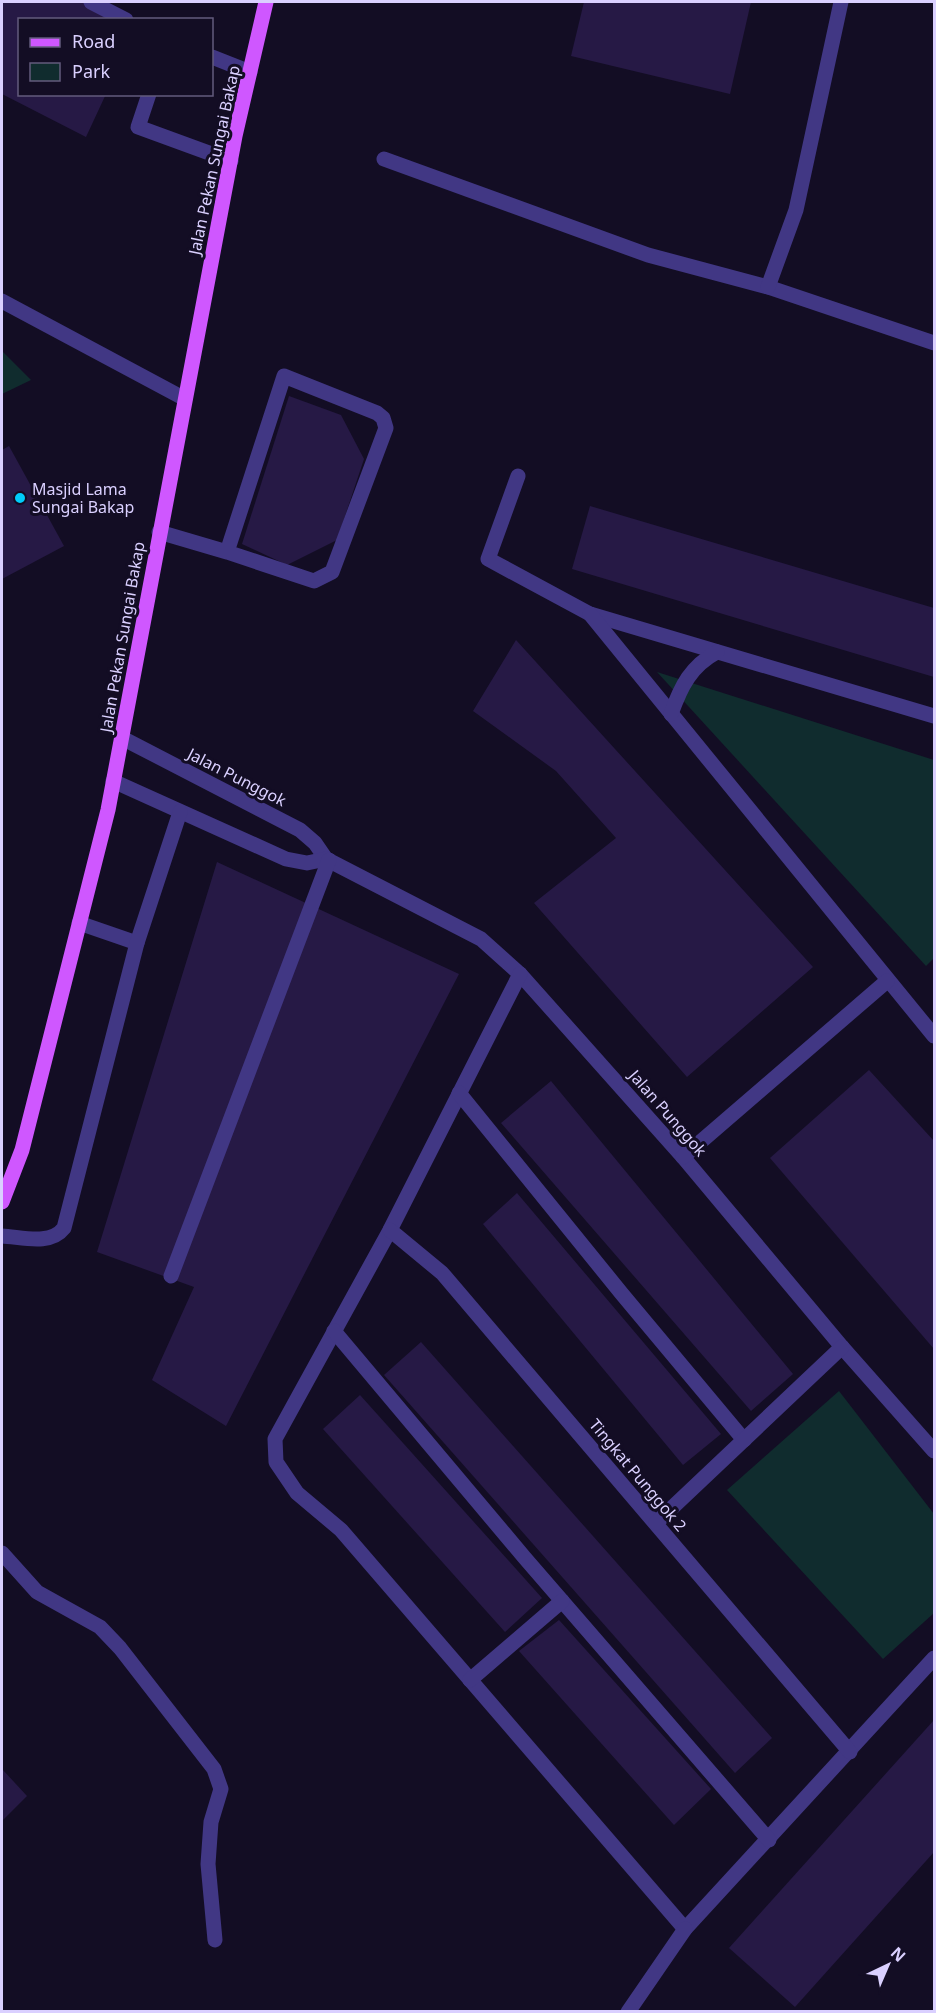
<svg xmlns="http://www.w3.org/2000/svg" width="936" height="2013" font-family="'Noto Sans',sans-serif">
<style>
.green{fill:#102c2e}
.building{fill:#261945}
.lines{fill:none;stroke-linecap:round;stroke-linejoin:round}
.minor{stroke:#413784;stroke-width:15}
.major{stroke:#cf57ff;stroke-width:15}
.poi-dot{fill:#00ccfb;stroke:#130d24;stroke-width:2}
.labels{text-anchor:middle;stroke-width:6;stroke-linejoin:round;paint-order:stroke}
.street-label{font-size:16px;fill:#dad0ff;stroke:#130d24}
.poi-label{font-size:16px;fill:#dad0ff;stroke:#130d24;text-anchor:start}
</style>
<rect width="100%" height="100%" fill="#130d24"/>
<!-- green -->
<g class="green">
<path d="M2,351l29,29 -29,14z"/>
<path d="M657,672l277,88v198l-8,8z"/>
<path d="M839,1391l95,123v99l-51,46 -156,-169z"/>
</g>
<!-- building -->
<g class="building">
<path d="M2,2h80l33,18h-95v74h86l-20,43 -84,-43z"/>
<path d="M584,2h167l-21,92 -159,-38z"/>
<path d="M289,396l52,19 23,44 -27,81 -50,25 -45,-21z"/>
<path d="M9,446l55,100 -62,33v-129z"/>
<path d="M590,506l344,102v69l-362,-108z"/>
<path d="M516,640l297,327 -126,110 -153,-174 82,-65 -60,-67 -83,-60z"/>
<path d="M217,862l242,112 -233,452 -74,-46 42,-93 -97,-35z"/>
<path d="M869,1070l65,71v208l-164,-191z"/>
<path d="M551,1081l242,293 -42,37 -250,-288z"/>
<path d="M517,1193l204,241 -38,31 -200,-241z"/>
<path d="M421,1342l351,396 -37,35 -351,-398z"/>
<path d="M360,1395l182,203 -37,34 -182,-203z"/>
<path d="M559,1620l152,169 -37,36 -155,-174z"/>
<path d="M934,1720v132l-139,155 -66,-59z"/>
<path d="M2,1769l25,27 -25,25z"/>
</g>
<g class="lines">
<!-- minor -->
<g class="minor">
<path d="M91,2l35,18"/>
<path d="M212,57l38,15"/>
<path d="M149,94l-11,33 93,34"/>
<path d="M384,159l264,96 120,32 166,56"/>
<path d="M768,287l28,-77 45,-208"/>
<path d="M2,301l183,98"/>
<path d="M518,476l-30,83 102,55 344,102"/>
<path d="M159,532l68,20 57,-176 93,37 6,5 3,10 -54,144 -18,9 -87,-29"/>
<path d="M590,614l344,422"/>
<path d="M671,714c10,-28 20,-48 46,-62"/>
<path d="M122,738l178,92 15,13 11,16 155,80 39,35 163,183 159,190 92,104"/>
<path d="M113,781l173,78 21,4 19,-4"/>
<path d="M79,923l58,20"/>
<path d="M520,974l-130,256 -115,209 1,23 21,31 44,37 344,399 249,-271"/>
<path d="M459,1093l163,201 122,146"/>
<path d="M683,1157l204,-176"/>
<path d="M390,1230l52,43 408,479"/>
<path d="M2,1236c20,1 48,10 62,-8l73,-285 43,-131"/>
<path d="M171,1276l158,-416"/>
<path d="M334,1331l190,226 245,283"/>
<path d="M656,1523l186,-176"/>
<path d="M2,1553l35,39 63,35 20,21 94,121 7,20 -10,33 -3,42 7,76"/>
<path d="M470,1680l92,-79"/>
<path d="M628,2012l57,-83"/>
</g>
<!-- major -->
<path class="major" d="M2,1202l20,-52 86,-340 127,-674 31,-134"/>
</g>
<!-- markers -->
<circle class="poi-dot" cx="20" cy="498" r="6"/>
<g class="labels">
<!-- street labels -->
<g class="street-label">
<text transform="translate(214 160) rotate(-78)" y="6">Jalan Pekan Sungai Bakap</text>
<text transform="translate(122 637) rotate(-80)" y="6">Jalan Pekan Sungai Bakap</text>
<text transform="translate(237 777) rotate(27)" y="6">Jalan Punggok</text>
<text transform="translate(668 1113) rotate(49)" y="6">Jalan Punggok</text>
<text transform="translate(638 1475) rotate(50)" y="6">Tingkat Punggok 2</text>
</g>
<!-- poi labels -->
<g class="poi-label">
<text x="32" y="495">Masjid Lama<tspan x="32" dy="18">Sungai Bakap</tspan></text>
</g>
</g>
<!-- border -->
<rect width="936" height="2013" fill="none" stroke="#dad0ff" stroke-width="6"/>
<!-- legend -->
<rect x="18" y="18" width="195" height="78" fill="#130d24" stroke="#635b7c" stroke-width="1.5"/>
<rect x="30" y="38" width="30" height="9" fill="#cf57ff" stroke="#635b7c" stroke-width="1.5"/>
<text x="72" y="48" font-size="18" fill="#dad0ff">Road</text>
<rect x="30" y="63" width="30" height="18" fill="#102c2e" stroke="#635b7c" stroke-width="1.5"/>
<text x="72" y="78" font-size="18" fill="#dad0ff">Park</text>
<!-- north arrow -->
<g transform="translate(888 1965) rotate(44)" stroke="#130d24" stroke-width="4.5" paint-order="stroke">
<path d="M0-4.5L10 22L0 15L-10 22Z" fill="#dad0ff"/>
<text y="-9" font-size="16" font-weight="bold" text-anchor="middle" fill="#dad0ff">N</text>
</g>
</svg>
